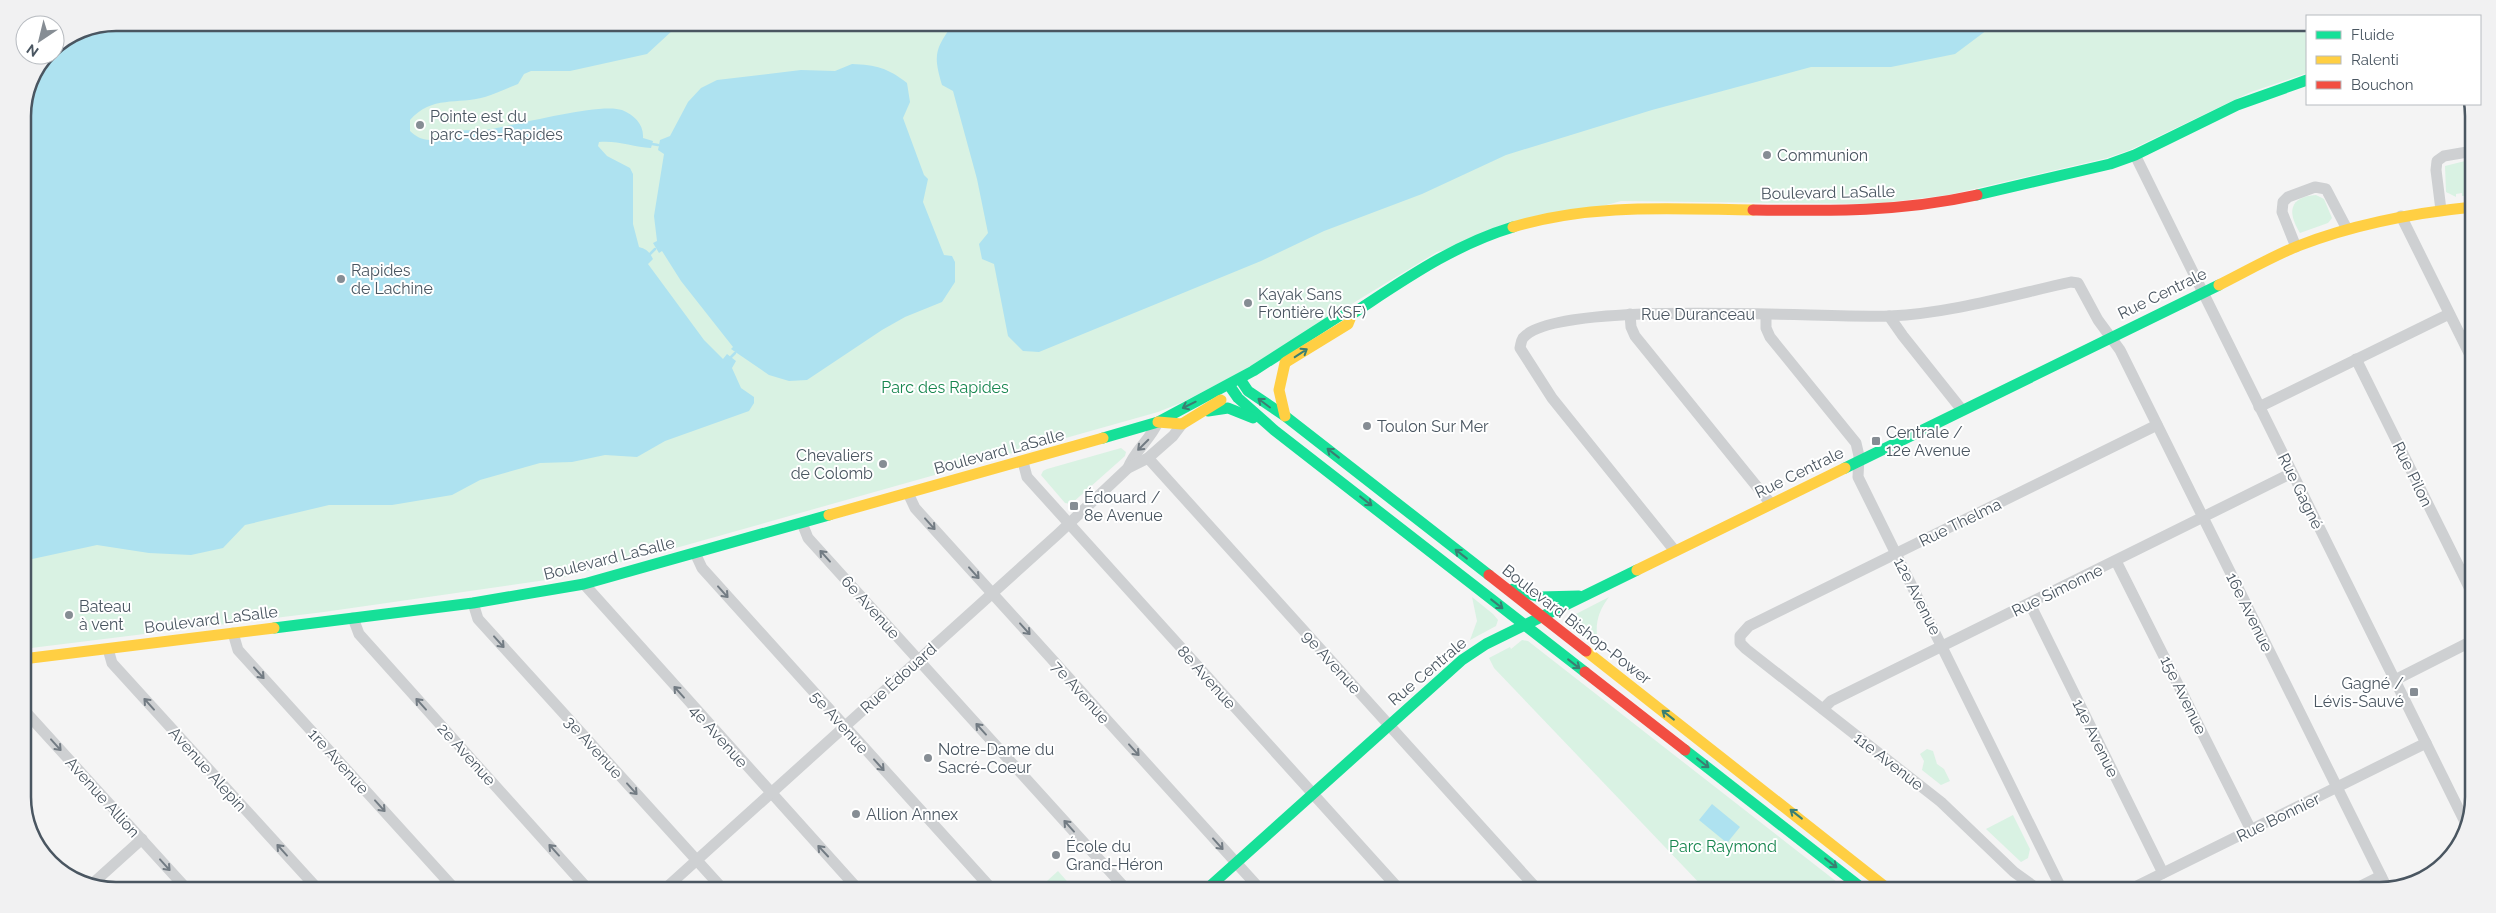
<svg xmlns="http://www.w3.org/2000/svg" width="2496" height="913" font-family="Raleway,sans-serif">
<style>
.green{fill:#d9f2e3}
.water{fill:#aee2f0}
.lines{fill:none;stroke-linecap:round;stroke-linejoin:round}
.stream{stroke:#aee2f0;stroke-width:2.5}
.street{stroke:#ced0d2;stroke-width:11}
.fast{stroke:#16e098;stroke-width:11}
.slow{stroke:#ffcf43;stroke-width:11}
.jam{stroke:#f24e42;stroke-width:11}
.oneway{stroke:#3a7f72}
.oneway2{stroke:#727b83}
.poi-dot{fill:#868d94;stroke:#fff;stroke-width:2}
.labels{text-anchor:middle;stroke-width:4;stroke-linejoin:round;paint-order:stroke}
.poi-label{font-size:16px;fill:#4a5661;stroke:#fff;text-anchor:start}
.street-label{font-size:16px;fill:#4a5661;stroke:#fff}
.park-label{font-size:16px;fill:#17864f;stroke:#fff}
.rim{fill:none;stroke:#4a5661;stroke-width:2.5}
</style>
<rect width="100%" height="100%" fill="#f4f4f4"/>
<!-- green -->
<g class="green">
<path d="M116,23l2191,4v46l-56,19 -121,58 -23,8 -159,37 -73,9 -254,-3 -184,51 -200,122 -54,28 -25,10 -475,134 -123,32 -236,34 -301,37v-539l25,-55h7v-8l26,-17z"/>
<path d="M2473,159v36l-11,1v-3l-6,1v3l-10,-5 -1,-26z"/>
<path d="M2316,195l8,4 8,19 -4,5 -28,10c-13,-21 -11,-36 16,-38z"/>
<path d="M1121,448l5,4 -1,4 -54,48 -6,-1 -24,-28 2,-4 4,-2z"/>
<path d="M1472,597l21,17 5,6 -2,6 -26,14 7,-19z"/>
<path d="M1609,597c-11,14 -16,31 -9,48h-4l-25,-19 -2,-6 5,-5z"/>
<path d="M1522,640l6,1 318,248h-141l-211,-221 -5,-10 21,-11 1,2z"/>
<path d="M1927,749l6,2 4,13 7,5 6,12 -9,4 -19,-15 2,-9 -4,-7z"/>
<path d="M2013,815l17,34 -2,9 -7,4 -35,-33z"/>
<path d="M1058,871l15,17h-20l-6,-7z"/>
</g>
<!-- water -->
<g class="water">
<path d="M116,23l559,1 -2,6 -26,24 -77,17h-39l-7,3 -6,10c-10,4 -21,9 -33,13 -28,8 -53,-2 -75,23v11c5,5 12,9 20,9 10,1 16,-5 25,-8 9,-3 21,-1 31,-2 27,-4 114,-28 136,-20 12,5 22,14 21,28l10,3 -2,7c-17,-1 -35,-8 -52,-6l-1,4 9,10 23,12 3,6v50l6,23c7,2 10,4 14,12l-5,5 56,76 19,19 4,-5 9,7 -4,7 9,20 13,9v6l-5,8 -84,30 -28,16 -32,-2 -33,7 -32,1 -60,17 -28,15 -60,10h-63l-84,20 -22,23 -32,7 -42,-2 -52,-8 -74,16v-451l25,-55h7v-8l26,-17z"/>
<path d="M953,24l1038,3 -36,27 -64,13h-80l-159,43 -146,45 -84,39 -98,37 -63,30 -222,91 -16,-1 -15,-15 -14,-72 -12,-5 -3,-15 9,-11 -11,-54 -24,-88 -11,-6c-9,-30 -7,-36 11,-61z"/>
<path d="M852,64c24,1 36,4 55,19l3,19 -7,16 21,57 4,4 -5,23 21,53 8,1 3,6v20l-13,20 -37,15 -23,13 -75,50 -18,1 -20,-6 -38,-26 2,-2 -52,-66 -19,-30 -3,2 -6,-10 4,-2 -3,-25 10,-62 -6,-4 2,-10 10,-4 18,-34 13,-14 16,-8 84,-10 34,1z"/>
<path d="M1712,804l28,23 -13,16 -28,-23z"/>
</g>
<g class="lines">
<!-- stream -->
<g class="stream">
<path d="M652,144l6,1"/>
<path d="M650,254l5,-5"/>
<path d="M731,357l4,-4"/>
</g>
<!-- street -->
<g class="street">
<path d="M2135,155l333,673"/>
<path d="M2441,210l-5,-40 1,-9 7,-5 29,-5"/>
<path d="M2401,216l71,143"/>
<path d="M2296,247l-14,-35 1,-10 5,-5 27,-10 11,2 21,40"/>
<path d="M1630,314l1,13 4,9 136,168"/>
<path d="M1766,315v13l4,9 86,106 3,13 -1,21 204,413"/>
<path d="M1889,316l14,20 59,74"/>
<path d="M2356,359l114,230"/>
<path d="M2259,407l190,-93"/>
<path d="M1148,458l389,431"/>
<path d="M1023,462l4,15 371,411"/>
<path d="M1128,468c7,-18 22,-28 30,-46"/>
<path d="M908,493l7,15 344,380"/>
<path d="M802,523l6,15 317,350"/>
<path d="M1675,551l-123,-153 -32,-50c1,-4 1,-7 3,-10 33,-40 306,-19 367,-22 61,-3 122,-21 181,-34l7,1 20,37 22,30 267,538"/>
<path d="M695,553l7,15 288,319"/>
<path d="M2116,561l135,269"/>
<path d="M584,584l272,303"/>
<path d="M473,603l5,16 243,268"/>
<path d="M2030,604l133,269"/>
<path d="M353,618l6,16 227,253"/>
<path d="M233,633l5,17 214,236"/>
<path d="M108,649l4,14 203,223"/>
<path d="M2395,680l75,-38"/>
<path d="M23,709l161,177"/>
<path d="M1823,709l8,-8 461,-228"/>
<path d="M91,885l51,-46"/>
<path d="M667,887l391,-353 70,-66 20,-10 25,-22 9,-12"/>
<path d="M2039,890l-25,-18 -73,-70 -195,-153 -6,-6v-7l9,-10 408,-201"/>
<path d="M2129,890l297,-147"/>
<path d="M2353,890l28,-14"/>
</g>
<!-- fast -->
<g class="fast">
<path d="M1977,195l133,-31 25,-9 102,-50 70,-25"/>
<path d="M1240,379l8,12 37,25 204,159"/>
<path d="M1229,385l9,13 36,32 311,242"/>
<path d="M1208,411l20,-3 25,10"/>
<path d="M1103,438l55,-16 95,-51 89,-57h10c52,-34 101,-69 161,-87"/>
<path d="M1845,468l374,-183"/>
<path d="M1513,589l27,8 39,-1"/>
<path d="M274,628l199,-25 111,-19 245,-69"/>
<path d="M1685,750l178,139"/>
<path d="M1208,888l254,-228 24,-16 151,-74"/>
</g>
<!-- slow -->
<g class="slow">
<path d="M1513,227c79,-24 159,-18 240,-17"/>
<path d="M2219,285c26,-13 52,-28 79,-39 56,-22 115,-33 175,-39"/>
<path d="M1286,362l62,-38 4,-10"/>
<path d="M1285,363l-6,27 6,26"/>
<path d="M1158,422l24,2 39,-24"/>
<path d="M829,515l274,-77"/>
<path d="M1637,570l208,-102"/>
<path d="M1586,651l302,238"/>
<path d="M23,659l251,-31"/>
</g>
<!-- jam -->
<g class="jam">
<path d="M1753,210c78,1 147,2 224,-15"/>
<path d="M1489,575l97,76"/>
<path d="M1585,672l100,78"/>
</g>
</g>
<!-- one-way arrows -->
<defs><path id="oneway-shaft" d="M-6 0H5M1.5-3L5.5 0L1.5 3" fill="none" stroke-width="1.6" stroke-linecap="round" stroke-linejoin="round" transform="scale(1.25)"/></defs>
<g class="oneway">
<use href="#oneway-shaft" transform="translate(1301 353) rotate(-33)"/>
<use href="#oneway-shaft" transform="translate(1264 403) rotate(-143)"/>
<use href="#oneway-shaft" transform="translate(1189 405) rotate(154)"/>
<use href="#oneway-shaft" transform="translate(1333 453) rotate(-142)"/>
<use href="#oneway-shaft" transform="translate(1366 501) rotate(38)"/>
<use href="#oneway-shaft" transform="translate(1461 554) rotate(-142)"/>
<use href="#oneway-shaft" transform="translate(1497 604) rotate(38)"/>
<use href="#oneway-shaft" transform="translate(1574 664) rotate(38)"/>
<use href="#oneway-shaft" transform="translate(1668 715) rotate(-142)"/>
<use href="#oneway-shaft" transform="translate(1703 763) rotate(38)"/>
<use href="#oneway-shaft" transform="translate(1796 814) rotate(-142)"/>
<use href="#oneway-shaft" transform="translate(1831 863) rotate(38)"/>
</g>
<g class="oneway2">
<use href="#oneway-shaft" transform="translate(1143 445) rotate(135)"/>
<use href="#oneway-shaft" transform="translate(930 524) rotate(48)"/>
<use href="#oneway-shaft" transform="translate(825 556) rotate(-132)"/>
<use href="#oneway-shaft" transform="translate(974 573) rotate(48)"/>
<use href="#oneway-shaft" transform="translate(723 592) rotate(48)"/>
<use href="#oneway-shaft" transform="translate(1025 629) rotate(48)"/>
<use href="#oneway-shaft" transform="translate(499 642) rotate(48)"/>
<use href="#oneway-shaft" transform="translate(259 673) rotate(48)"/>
<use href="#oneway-shaft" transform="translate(679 692) rotate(-132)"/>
<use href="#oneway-shaft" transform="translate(149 704) rotate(-132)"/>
<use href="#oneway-shaft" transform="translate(421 704) rotate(-132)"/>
<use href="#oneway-shaft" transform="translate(981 729) rotate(-132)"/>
<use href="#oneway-shaft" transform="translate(56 745) rotate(48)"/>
<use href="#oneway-shaft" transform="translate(1134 750) rotate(48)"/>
<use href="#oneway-shaft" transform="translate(879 765) rotate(48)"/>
<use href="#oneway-shaft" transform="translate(632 789) rotate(48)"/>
<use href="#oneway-shaft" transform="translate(380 806) rotate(48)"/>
<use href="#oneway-shaft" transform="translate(1069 826) rotate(-132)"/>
<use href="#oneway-shaft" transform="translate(1218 844) rotate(48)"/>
<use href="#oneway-shaft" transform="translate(282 850) rotate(-132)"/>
<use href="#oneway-shaft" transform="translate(554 850) rotate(-132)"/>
<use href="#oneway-shaft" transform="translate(823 851) rotate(-133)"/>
<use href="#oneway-shaft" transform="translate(165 865) rotate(48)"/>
</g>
<!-- markers -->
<g class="poi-dot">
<circle cx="420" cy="125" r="5"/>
<circle cx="1767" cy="155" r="5"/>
<circle cx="341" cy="279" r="5"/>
<circle cx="1248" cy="303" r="5"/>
<circle cx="1367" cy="426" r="5"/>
<rect x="1871" y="436" width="10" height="10" rx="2.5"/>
<circle cx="883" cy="464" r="5"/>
<rect x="1069" y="501" width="10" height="10" rx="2.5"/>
<circle cx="69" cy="615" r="5"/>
<rect x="2409" y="687" width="10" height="10" rx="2.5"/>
<circle cx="928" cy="758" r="5"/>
<circle cx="856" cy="814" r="5"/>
<circle cx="1056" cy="855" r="5"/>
</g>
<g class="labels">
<!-- poi labels -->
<g class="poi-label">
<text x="430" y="122">Pointe est du<tspan x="430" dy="18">parc-des-Rapides</tspan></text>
<text x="1777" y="161">Communion</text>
<text x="351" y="276">Rapides<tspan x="351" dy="18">de Lachine</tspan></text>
<text x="1258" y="300">Kayak Sans<tspan x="1258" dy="18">Frontière (KSF)</tspan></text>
<text x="1377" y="432">Toulon Sur Mer</text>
<text x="1886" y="438">Centrale /<tspan x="1886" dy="18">12e Avenue</tspan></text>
<text x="873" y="461" text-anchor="end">Chevaliers<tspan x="873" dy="18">de Colomb</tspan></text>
<text x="1084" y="503">Édouard /<tspan x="1084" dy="18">8e Avenue</tspan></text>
<text x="79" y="612">Bateau<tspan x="79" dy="18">à vent</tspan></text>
<text x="2404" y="689" text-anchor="end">Gagné /<tspan x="2404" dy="18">Lévis-Sauvé</tspan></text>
<text x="938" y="755">Notre-Dame du<tspan x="938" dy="18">Sacré-Coeur</tspan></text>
<text x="866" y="820">Allion Annex</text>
<text x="1066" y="852">École du<tspan x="1066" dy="18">Grand-Héron</tspan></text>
</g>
<!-- street labels -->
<g class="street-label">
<text transform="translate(1828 192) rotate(-1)" y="6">Boulevard LaSalle</text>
<text transform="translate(2162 293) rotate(-26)" y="6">Rue Centrale</text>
<text x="1698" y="320">Rue Duranceau</text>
<text transform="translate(999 451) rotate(-15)" y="6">Boulevard LaSalle</text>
<text transform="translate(1799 472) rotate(-26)" y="6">Rue Centrale</text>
<text transform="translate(2413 474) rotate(64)" y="6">Rue Pilon</text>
<text transform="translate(2301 491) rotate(64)" y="6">Rue Gagné</text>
<text transform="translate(1960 522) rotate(-26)" y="6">Rue Thelma</text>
<text transform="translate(609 558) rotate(-14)" y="6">Boulevard LaSalle</text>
<text transform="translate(2057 590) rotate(-26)" y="6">Rue Simonne</text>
<text transform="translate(1918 596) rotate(63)" y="6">12e Avenue</text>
<text transform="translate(871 607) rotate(48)" y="6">6e Avenue</text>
<text transform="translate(2250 612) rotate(64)" y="6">16e Avenue</text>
<text transform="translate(211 619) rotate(-7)" y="6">Boulevard LaSalle</text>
<text transform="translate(1577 624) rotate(38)" y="6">Boulevard Bishop-Power</text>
<text transform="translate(1332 662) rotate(48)" y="6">9e Avenue</text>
<text transform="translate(1427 671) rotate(-40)" y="6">Rue Centrale</text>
<text transform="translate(1207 677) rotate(48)" y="6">8e Avenue</text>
<text transform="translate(898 678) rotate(-42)" y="6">Rue Édouard</text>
<text transform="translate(1081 692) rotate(48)" y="6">7e Avenue</text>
<text transform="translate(2184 695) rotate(64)" y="6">15e Avenue</text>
<text transform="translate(840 722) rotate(48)" y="6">5e Avenue</text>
<text transform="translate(719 736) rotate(48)" y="6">4e Avenue</text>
<text transform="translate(2096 738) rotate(64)" y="6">14e Avenue</text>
<text transform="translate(594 747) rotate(48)" y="6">3e Avenue</text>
<text transform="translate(467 754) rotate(48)" y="6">2e Avenue</text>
<text transform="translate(339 761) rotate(48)" y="6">1re Avenue</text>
<text transform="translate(1889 761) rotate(38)" y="6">11e Avenue</text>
<text transform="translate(208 769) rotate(48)" y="6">Avenue Alepin</text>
<text transform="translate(103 797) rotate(48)" y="6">Avenue Allion</text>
<text transform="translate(2278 817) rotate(-26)" y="6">Rue Bonnier</text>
</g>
<!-- park labels -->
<g class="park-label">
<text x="945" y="393">Parc des Rapides</text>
<text x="1723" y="852">Parc Raymond</text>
</g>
</g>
<!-- crop -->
<path d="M0 0H2496V913H0ZM116 31H2380A85 85 0 0 1 2465 116V797A85 85 0 0 1 2380 882H116A85 85 0 0 1 31 797V116A85 85 0 0 1 116 31Z" fill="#f1f1f2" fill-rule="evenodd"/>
<path class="rim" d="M116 31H2380A85 85 0 0 1 2465 116V797A85 85 0 0 1 2380 882H116A85 85 0 0 1 31 797V116A85 85 0 0 1 116 31Z"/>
<!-- legend -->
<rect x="2306" y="15" width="175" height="90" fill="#ffffff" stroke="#b7bbc0"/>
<rect x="2316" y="31" width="25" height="8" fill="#16e098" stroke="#b7bbc0"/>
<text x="2351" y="40" font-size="15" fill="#4a5661">Fluide</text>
<rect x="2316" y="56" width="25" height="8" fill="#ffcf43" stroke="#b7bbc0"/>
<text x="2351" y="65" font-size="15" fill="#4a5661">Ralenti</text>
<rect x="2316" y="81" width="25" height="8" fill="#f24e42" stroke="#b7bbc0"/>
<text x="2351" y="90" font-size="15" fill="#4a5661">Bouchon</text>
<!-- north arrow -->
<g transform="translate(40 40) rotate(215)"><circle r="24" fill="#ffffff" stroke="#b7bbc0"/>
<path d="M0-4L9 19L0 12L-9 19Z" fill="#868d94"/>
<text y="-8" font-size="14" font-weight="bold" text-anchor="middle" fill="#4a5661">N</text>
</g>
</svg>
